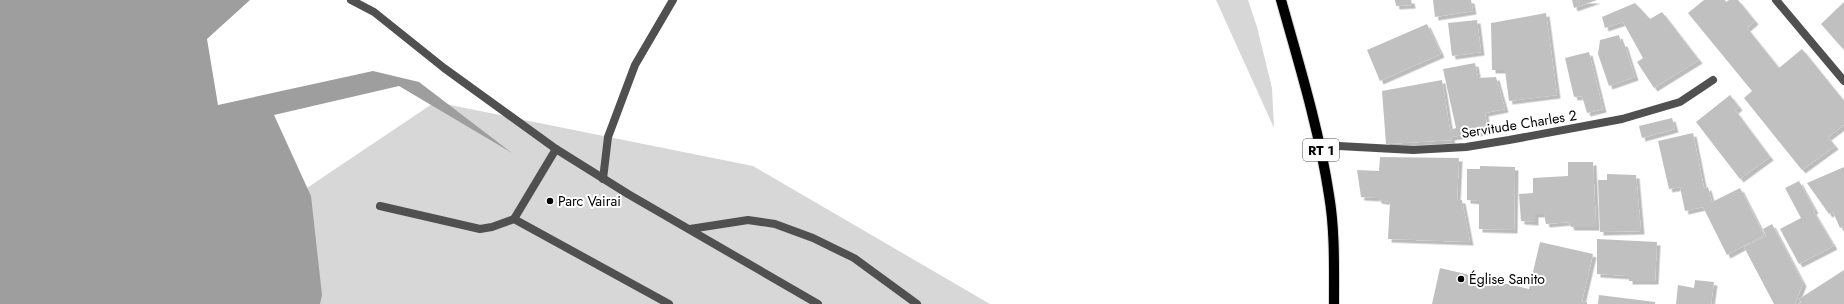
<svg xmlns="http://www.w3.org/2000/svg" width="1844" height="304" font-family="Jost,sans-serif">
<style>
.green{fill:#d7d7d7}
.water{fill:#9e9e9e}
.building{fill:#c0c0c0;filter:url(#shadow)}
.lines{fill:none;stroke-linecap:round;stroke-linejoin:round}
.primary-casing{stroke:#dbdbdb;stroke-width:12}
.service{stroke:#505050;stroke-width:8}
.minor{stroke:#505050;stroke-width:8}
.primary{stroke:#000;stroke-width:10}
.poi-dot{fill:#000;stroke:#fff;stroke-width:1.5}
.labels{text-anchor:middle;stroke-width:4;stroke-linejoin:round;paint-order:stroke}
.shield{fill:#fff;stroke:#4c4c4c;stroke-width:1}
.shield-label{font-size:13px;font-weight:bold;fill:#000}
.street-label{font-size:14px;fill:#000;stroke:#fff}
.poi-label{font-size:14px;fill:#000;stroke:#fff;text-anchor:start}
</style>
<defs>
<filter id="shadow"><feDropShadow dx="3.5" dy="3.5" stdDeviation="0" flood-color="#0004"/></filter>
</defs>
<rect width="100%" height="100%" fill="#fff"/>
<!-- green -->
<g class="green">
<path d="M1216,0h32l9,27 15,61 2,40z"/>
<path d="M435,102l318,64 237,138h-816l63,-69z"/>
</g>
<!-- water -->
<path class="water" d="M0,0h250l-43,39 11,66 155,-34 46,11 93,71 -113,-67 -125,29 37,81 11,99 -2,9h-320z"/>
<!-- building -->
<g class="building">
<path d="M1395,0h16l1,5 -16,1z"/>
<path d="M1433,0h38l2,11 -38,6z"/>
<path d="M1572,0h25l-23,8z"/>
<path d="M1704,0h21l1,2 3,-2h9l17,21 -8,7 32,40 23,-19 42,52v24l-16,12 7,9 -33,24 -58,-72 8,-7 -64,-78z"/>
<path d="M1844,2v48l-23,-26z"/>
<path d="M1635,3l15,16 12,-7 37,48 -45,28 -17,-26 6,-4 -20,-36 -18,6 -3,-11z"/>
<path d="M1546,13l11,82 -48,6 -4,-31h-13l-1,-47z"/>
<path d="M1477,20l4,32 -29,4 -4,-33z"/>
<path d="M1427,24l14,30 -61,27 -13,-31z"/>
<path d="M1619,35l2,8h3l11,34 -26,9 -11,-32 2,-14z"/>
<path d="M1589,52l14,57 -16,4 -5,-17 -8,1 -9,-39z"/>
<path d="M1475,63l3,15 18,-1 9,32 -20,4 3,18 -37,6 1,3 -66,4 -4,-53 60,-11 8,50 6,-2 -13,-59z"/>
<path d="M1730,95l9,12 -4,3 35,47 -30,22 -44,-57z"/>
<path d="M1672,118l3,11 -33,9 -3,-12z"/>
<path d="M1693,133l11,55 4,-1 4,15 28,-14 24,47 -37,20 -24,-48 -18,4 -5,-24 -11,2 -11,-48z"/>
<path d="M1380,157l79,1 -2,42h5l8,42 -82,-3 2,-37 -12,-2v-2l-17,-1 -4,-27 22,1z"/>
<path d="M1568,162h25l3,65h-25l-2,-5 -23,2 -2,-10h-9v8l-14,-1 -2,-27 14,-1v-15l35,-2z"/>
<path d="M1480,166l35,1 -1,63 -35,-1v-28l-12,-1v-31h13z"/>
<path d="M1844,167v59l-4,2 -7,-16 -4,2 -22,-31z"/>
<path d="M1607,174l29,1 5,56 -41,1 -2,-52h9z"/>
<path d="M1799,181l16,29 -2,1 21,35 -35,18 -19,-35 21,-11 -16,-30z"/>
<path d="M1772,224l31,59 -8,21h-21l-30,-57 22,-11 -3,-7z"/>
<path d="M1597,239l60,3 -2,39h-26v-5l-32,-2z"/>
<path d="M1540,242l53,12 -11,47 5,1v2h-155l8,-36 89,21z"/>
<path d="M1844,270v34h-46l3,-2 -2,-3z"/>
<path d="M1695,280l19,2 -3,22h-35l2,-19 16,3z"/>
<path d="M1599,295l56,7v2h-57z"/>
</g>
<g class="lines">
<!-- primary casing -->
<g class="primary-casing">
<path id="primary" d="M1281,0c18,64 38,129 48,195 6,35 5,73 5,109"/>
</g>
<!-- service -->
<g class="service">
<path d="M351,0l23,12 70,56 112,81 72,45 190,110"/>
<path d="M603,179l5,-42 27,-72 38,-65"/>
<path d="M380,206l100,23 12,-2 22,-8 42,-70"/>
<path d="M514,219l155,85"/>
<path d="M690,229l58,-9 27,4 38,14 41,20 63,46"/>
</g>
<!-- minor -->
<g class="minor">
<path d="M1776,0l68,81"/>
<path d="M1320,145l93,5 53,-3 43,-7 113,-21 58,-17 33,-22"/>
</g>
<!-- primary -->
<use href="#primary" class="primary"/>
</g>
<!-- markers -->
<g class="poi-dot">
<circle cx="550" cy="201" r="4"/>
<circle cx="1461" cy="279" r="4"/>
</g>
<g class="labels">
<!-- shield labels -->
<rect class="shield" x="1303" y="139" width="36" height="22" rx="3"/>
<g class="shield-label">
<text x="1321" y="155">RT 1</text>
</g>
<!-- street labels -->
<g class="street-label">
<text transform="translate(1519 124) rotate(-9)" y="5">Servitude Charles 2</text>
</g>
<!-- poi labels -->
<g class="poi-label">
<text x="558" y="206">Parc Vairai</text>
<text x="1469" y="284">Église Sanito</text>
</g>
</g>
</svg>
